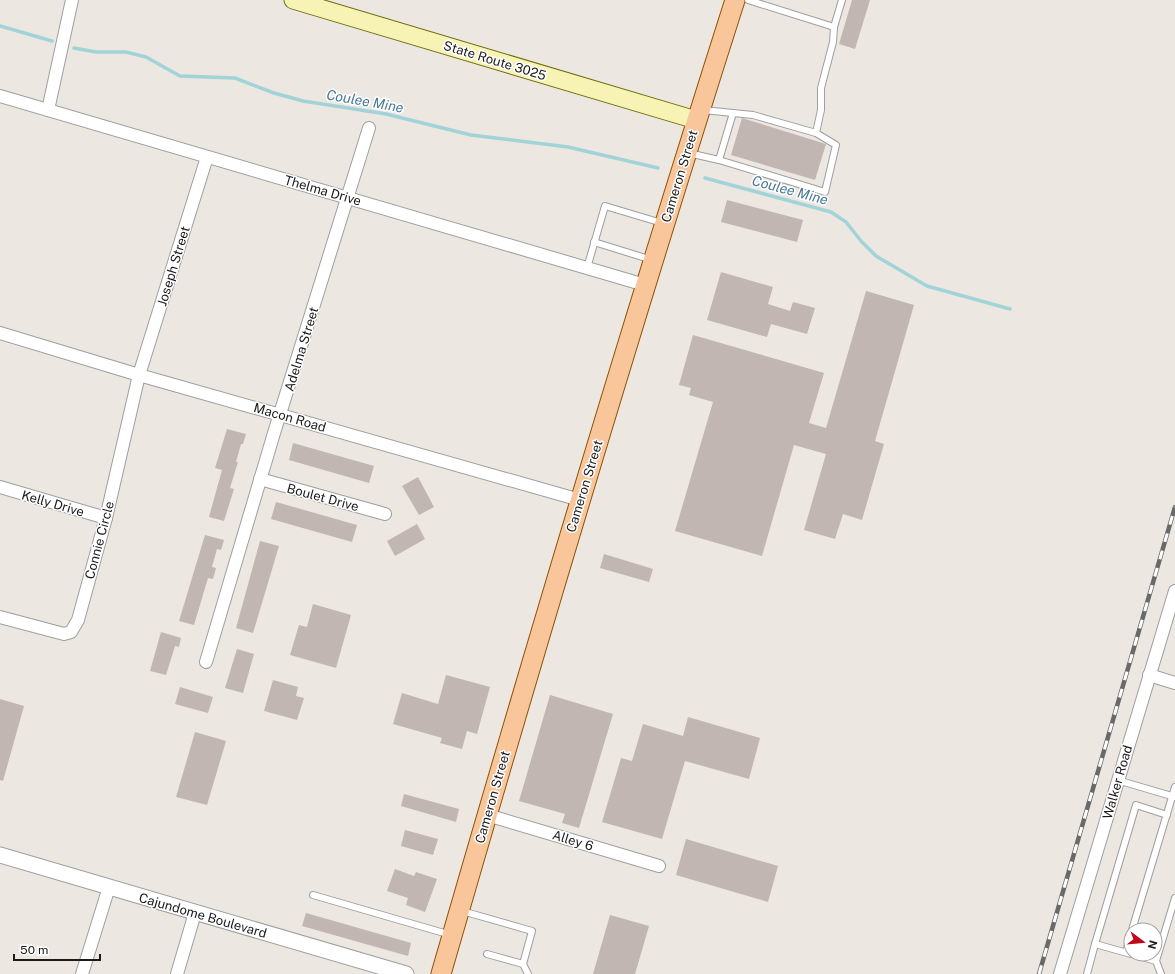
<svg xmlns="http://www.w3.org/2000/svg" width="1175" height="974" font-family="'Public Sans',sans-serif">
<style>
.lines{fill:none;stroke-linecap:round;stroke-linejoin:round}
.stream{stroke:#a2d3d9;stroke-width:3.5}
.building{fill:#c1b6b1}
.service-casing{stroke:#9f9f9f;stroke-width:8}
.minor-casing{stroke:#9f9f9f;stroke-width:14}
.tertiary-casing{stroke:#9f9f9f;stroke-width:17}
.secondary-casing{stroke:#6c6c08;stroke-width:19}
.primary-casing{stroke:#8d5205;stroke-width:21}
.service{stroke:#fff;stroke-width:6}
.minor{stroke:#fff;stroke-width:12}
.tertiary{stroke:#fff;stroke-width:15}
.secondary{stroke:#f7f3b5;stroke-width:17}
.primary{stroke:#f8c69a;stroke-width:19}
.rail-casing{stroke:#696969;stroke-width:4.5}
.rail{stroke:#fff;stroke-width:3;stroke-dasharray:9;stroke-linecap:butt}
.labels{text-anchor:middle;stroke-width:3;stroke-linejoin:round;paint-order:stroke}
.street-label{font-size:13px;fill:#1b1b1b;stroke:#fff}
.water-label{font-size:14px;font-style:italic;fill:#467898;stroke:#fff}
</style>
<rect width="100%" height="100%" fill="#ede7e1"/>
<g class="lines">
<!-- stream -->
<g class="stream">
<path d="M0,26l52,15"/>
<path d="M74,48l22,4h30l20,5 34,19 55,2 39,15 29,8 83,13 85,21 97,12 90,21"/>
<path d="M705,178l126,34 15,10 15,19 15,15 51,30 83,23"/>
</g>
</g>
<!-- building -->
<g class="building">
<path d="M852,0h18l-15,49 -16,-5z"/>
<path d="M742,118l84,26 -11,36 -84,-25z"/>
<path d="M727,200l76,20 -6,22 -76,-20z"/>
<path d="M721,272l52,15 -5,17 22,7 3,-9 22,6 -8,26 -36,-10 -4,13 -60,-17z"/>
<path d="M866,291l48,14 -39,136 9,3 -22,76 -19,-6 -8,25 -31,-9 22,-76 -32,-9 -32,111 -87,-25 38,-129 -24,-7 2,-7 -12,-3 14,-50 131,38 -15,50 17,5z"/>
<path d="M227,429l19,5 -3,10h-2l-5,18h2l-8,26 4,1 -10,32 -15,-4 13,-47 -7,-2z"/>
<path d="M293,443l81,23 -5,17 -80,-23z"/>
<path d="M418,477l16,30 -15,8 -17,-29z"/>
<path d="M276,502l81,23 -5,17 -81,-23z"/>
<path d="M417,524l8,15 -30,17 -8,-15z"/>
<path d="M205,535l19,5 -3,10 -4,-1 -5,18 4,1 -3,11 -5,-1 -14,47 -15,-4z"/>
<path d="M260,541l19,5 -26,87 -17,-5z"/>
<path d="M604,554l49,15 -4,13 -49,-14z"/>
<path d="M313,604l38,11 -15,53 -46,-13 9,-30 8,2z"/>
<path d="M161,632l20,6 -2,9 -4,-1 -9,29 -16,-4z"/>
<path d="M237,649l17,5 -11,39 -18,-5z"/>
<path d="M446,675l44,12 -13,47 -10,-3 -5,18 -22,-6 2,-5 -49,-14 9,-31 36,11z"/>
<path d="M273,680l25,7 -2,9 8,2 -7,22 -33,-9z"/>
<path d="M180,687l33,10 -5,16 -33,-9z"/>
<path d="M550,695l63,19 -34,114 -17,-5 3,-9 -46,-13z"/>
<path d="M0,699l24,7 -21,75 -3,-1z"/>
<path d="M688,717l72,21 -11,41 -64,-18 -23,78 -60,-17 19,-64 11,3 11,-37 40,12z"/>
<path d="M195,732l31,9 -19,64 -31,-8z"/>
<path d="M404,794l55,15 -3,13 -55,-16z"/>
<path d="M405,830l33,9 -5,16 -32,-9z"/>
<path d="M686,839l92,27 -10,36 -92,-27z"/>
<path d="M395,869l19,7 2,-4 21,7 -12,33 -19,-7 2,-7 -21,-7z"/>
<path d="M306,913l105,30 -3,13 -106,-30z"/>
<path d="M610,915l39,11 -14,48h-42z"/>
</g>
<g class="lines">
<!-- service casing -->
<g class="service-casing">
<g id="service">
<path d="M748,0l86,27 8,-27"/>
<path d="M703,110l50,5 63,18 5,-23v-22l12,-46 1,-15"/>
<path d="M688,153l31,7 14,-47"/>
<path d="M719,160l106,32 11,-47 -20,-12"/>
<path d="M594,242l58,18"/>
<path d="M587,268l18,-62 57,17"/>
<path d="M1117,780l58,17"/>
<path d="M313,895l138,40"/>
<path d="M462,911l70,20 -9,33 -36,-10"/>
<path d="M1132,930l43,-143"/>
<path d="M1095,944l41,-139 31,10"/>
<path d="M1126,952l5,-17"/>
<path d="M1132,954l24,7"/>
<path d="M523,964l5,10"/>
<path d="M1087,974l8,-30 36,10"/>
<path d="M1161,974l-5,-13 19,-63"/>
</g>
</g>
<!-- minor casing -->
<g class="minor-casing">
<g id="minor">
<path d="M0,96l645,189"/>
<path d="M48,110l24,-110"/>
<path d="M0,333l139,42 441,125"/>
<path d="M260,479l125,35"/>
<path d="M0,487l106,31"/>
<path d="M0,617l64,17 7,-2 7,-12 28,-102 33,-143 68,-218"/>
<path d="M206,662l68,-229 95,-305"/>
<path d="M1149,675l26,8"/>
<path d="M487,815l172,51"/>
<path d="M82,974l27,-87"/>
<path d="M177,974l18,-61"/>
<path d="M1060,974l115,-383"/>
</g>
</g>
<!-- tertiary casing -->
<g class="tertiary-casing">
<path id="tertiary" d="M0,855l406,119"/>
</g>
<!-- secondary casing -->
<g class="secondary-casing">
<path id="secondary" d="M293,0l403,120"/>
</g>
<!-- primary casing -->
<g class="primary-casing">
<path id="primary" d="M441,974c94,-326 191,-651 294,-974"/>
</g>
<!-- service -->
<use href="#service" class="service"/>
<!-- minor -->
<use href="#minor" class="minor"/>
<!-- tertiary -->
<use href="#tertiary" class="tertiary"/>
<!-- secondary -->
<use href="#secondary" class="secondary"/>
<!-- primary -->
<use href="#primary" class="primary"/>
<!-- rail casing -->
<g class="rail-casing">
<path id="rail" d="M1039,974l136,-467"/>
</g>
<!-- rail -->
<use href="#rail" class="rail"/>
</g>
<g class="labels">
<!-- street labels -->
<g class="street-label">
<text transform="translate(495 60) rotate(17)" y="5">State Route 3025</text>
<text transform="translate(679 176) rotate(-73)" y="5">Cameron Street</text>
<text transform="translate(323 190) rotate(16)" y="5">Thelma Drive</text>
<text transform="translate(173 266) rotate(-73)" y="5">Joseph Street</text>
<text transform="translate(301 349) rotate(-73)" y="5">Adelma Street</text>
<text transform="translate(290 417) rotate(16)" y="5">Macon Road</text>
<text transform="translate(584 486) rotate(-73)" y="5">Cameron Street</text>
<text transform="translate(323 497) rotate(15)" y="5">Boulet Drive</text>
<text transform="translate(53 503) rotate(16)" y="5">Kelly Drive</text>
<text transform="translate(99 540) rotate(-75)" y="5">Connie Circle</text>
<text transform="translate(1117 782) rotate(-74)" y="5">Walker Road</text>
<text transform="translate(492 797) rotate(-74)" y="5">Cameron Street</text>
<text transform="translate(573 840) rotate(17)" y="5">Alley 6</text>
<text transform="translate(203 915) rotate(16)" y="5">Cajundome Boulevard</text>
</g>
<!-- water labels -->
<g class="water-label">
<text transform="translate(365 101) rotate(10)" y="5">Coulee Mine</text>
<text transform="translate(790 190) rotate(15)" y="5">Coulee Mine</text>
</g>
</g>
<!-- north arrow -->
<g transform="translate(1143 942) rotate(106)"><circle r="19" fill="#ffffff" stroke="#a4a4a4"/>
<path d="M0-3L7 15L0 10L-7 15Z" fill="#c0071a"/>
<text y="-6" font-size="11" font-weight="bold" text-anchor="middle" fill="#1b1b1b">N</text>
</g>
<!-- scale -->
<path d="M14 954v6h86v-6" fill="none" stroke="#1b1b1b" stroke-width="2"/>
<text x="20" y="954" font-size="12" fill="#1b1b1b" stroke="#ffffff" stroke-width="3" paint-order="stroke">50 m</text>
</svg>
